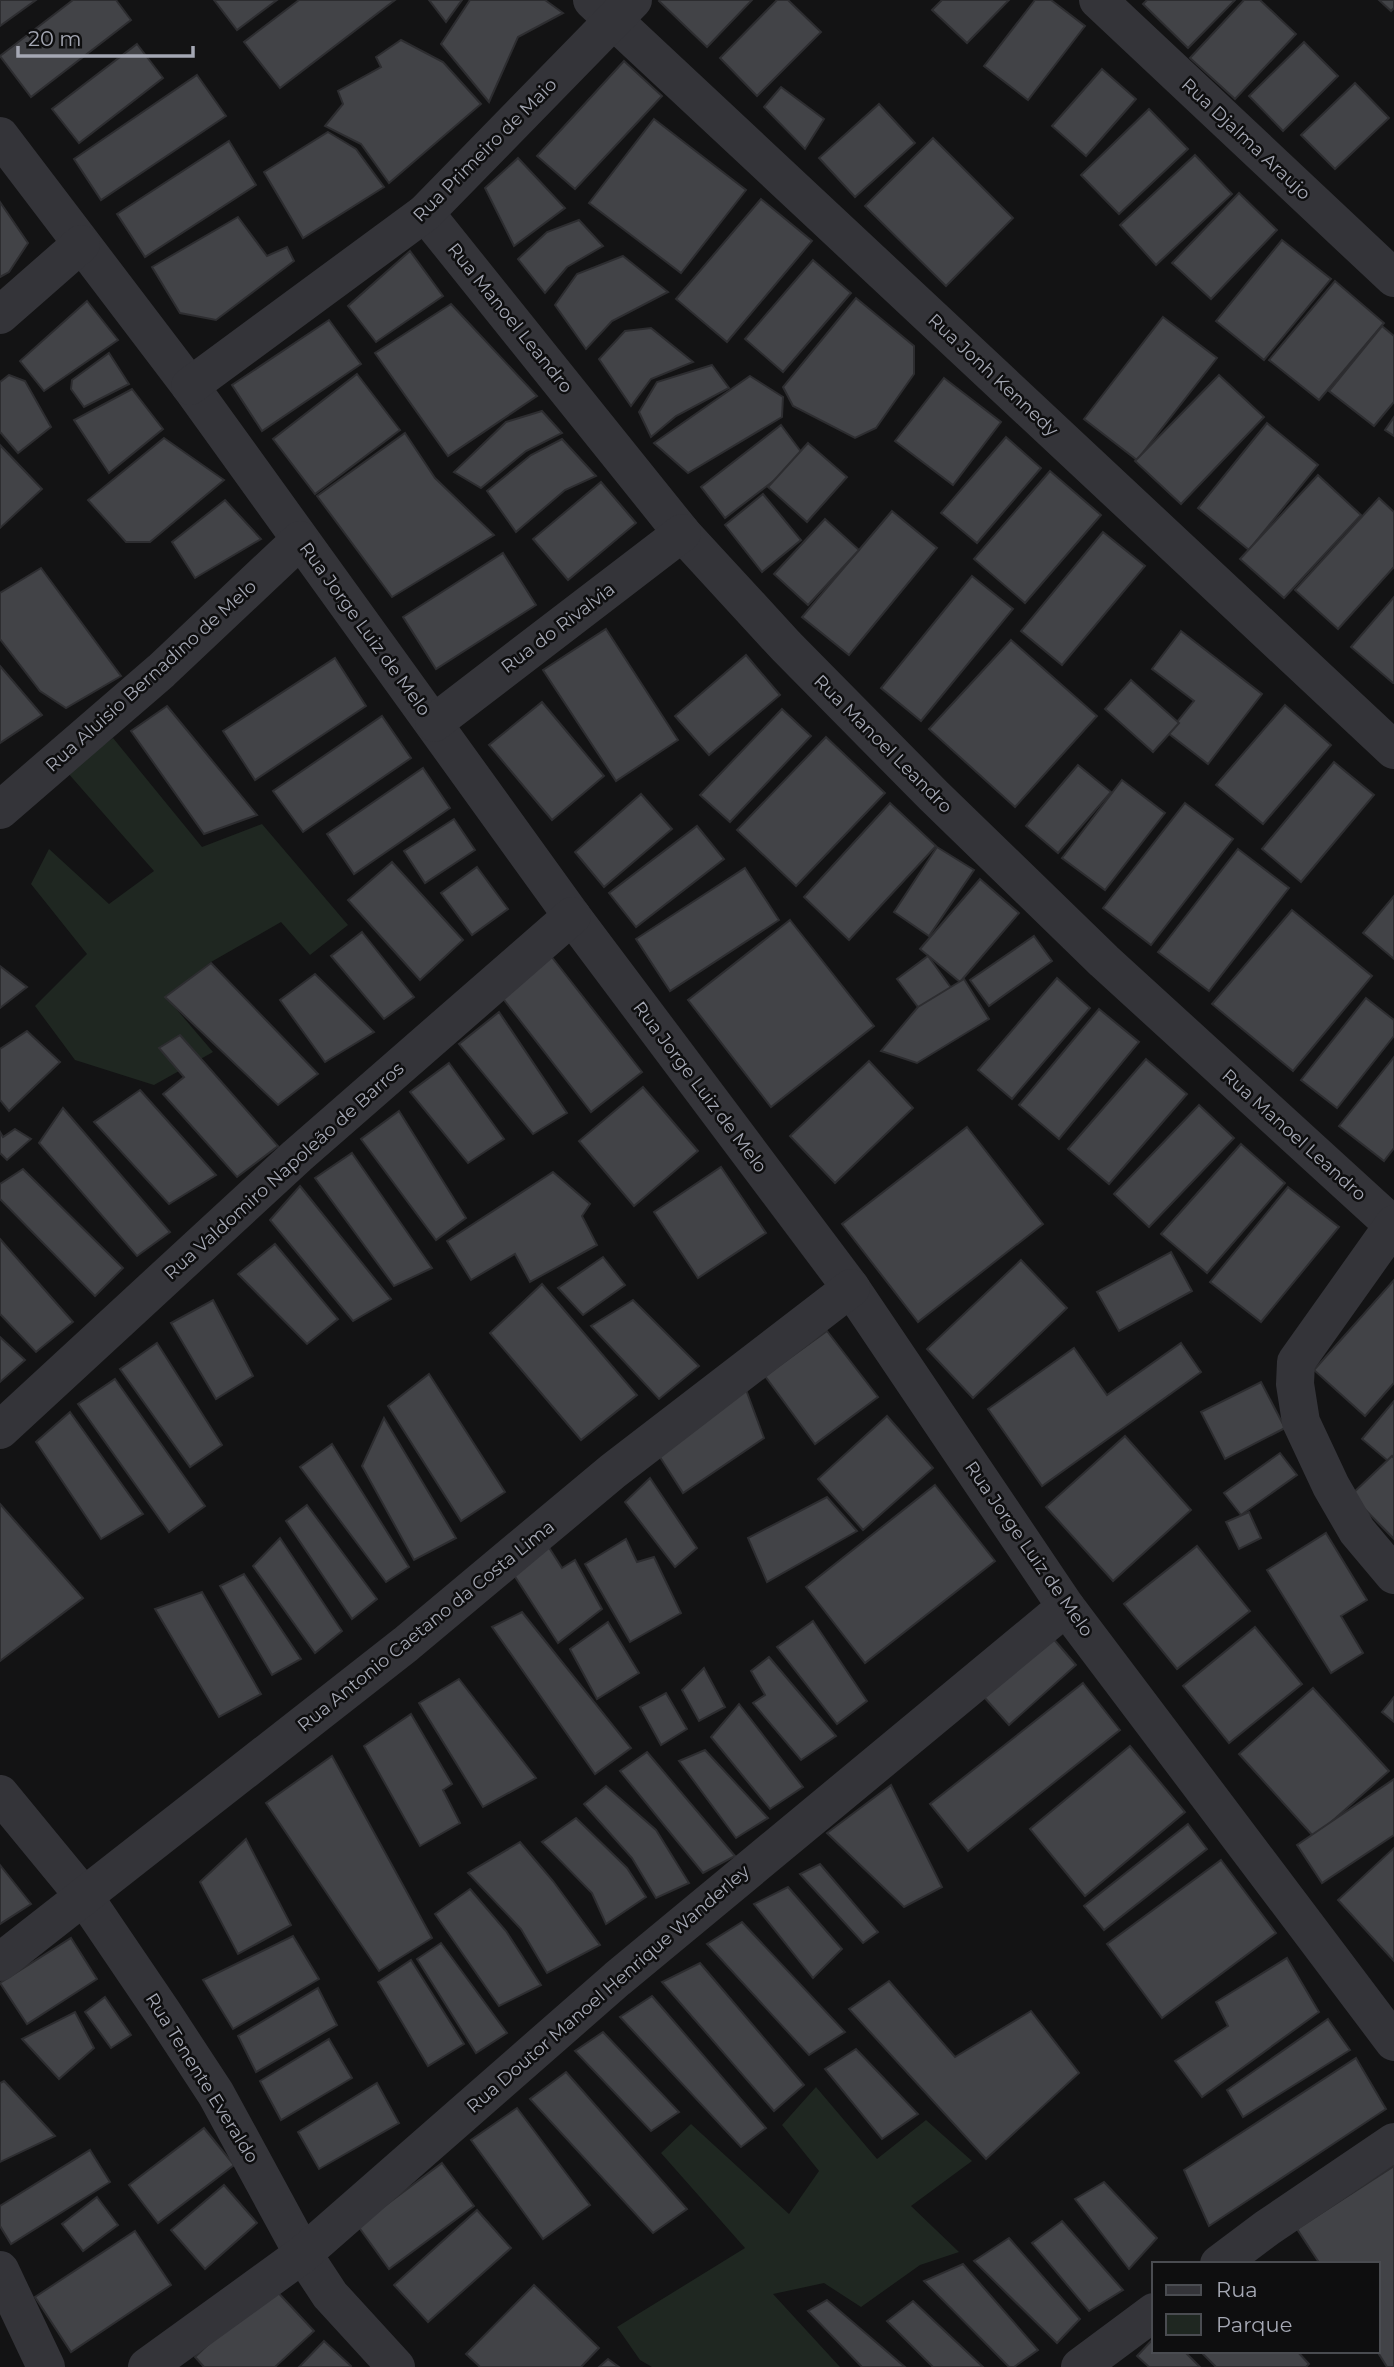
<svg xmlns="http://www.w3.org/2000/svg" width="1394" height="2367" font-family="Montserrat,sans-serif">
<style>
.green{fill:#1f2721}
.building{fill:#424347;stroke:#2d2d30;stroke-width:2}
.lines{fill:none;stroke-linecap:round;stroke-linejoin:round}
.street{stroke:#343439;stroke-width:38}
.labels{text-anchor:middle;stroke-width:5;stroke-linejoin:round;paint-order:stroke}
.street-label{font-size:18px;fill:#a5a8b4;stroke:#0e0e0f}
</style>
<rect width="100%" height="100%" fill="#131314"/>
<!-- green -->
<g class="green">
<path d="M113,738l89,109 60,-23 86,101 -38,30 -29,-33 -70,40 -45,35 47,55 -59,33 -79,-25 -40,-54 52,-52 -56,-70 18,-35 60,55 45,-33 -87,-99z"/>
<path d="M816,2087l61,72 49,-39 46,41 -61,45 48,46 -39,13 -59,42 -37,-24 -51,11 67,73h-188l-12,-7 -23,-33 128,-79 -84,-95 30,-29 98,90 30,-43 -37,-46z"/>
</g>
<!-- building -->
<g class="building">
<path d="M0,0h36l-36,26z"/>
<path d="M73,0h43l15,20 -100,77 -31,-41z"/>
<path d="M214,0h63l-40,30z"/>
<path d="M299,0h96l-115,88 -36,-46z"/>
<path d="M429,0h33l-16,22z"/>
<path d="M470,0h75l18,13 -45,24 -29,65 -48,-58z"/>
<path d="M660,0h92l-45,47 -48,-46z"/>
<path d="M777,0h11l33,32 -64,64 -37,-38z"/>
<path d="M942,0h67l-42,43 -35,-33z"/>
<path d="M1035,0h16l34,26 -57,74 -44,-34z"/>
<path d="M1147,0h88l-47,48 -45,-44z"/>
<path d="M1244,0h16l36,34 -61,65 -45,-41z"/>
<path d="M1379,0h15v8l-3,3z"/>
<path d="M401,40l42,22 38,42 -92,79 -28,-39 -36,-18 18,-22 -5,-13 43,-24 -5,-10z"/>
<path d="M1304,42l34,34 -55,55 -34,-35z"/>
<path d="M137,44l26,34 -84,65 -27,-34z"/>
<path d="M624,61l38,35 -87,93 -38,-33z"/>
<path d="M1102,69l34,30 -50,57 -34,-30z"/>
<path d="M197,75l29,41 -125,84 -27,-41z"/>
<path d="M1355,83l34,35 -54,51 -34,-34z"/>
<path d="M781,87l43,32 -19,30 -41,-42z"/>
<path d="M879,104l36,39 -60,54 -36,-39z"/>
<path d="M1149,109l39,40 -69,65 -38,-39z"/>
<path d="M654,119l92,71 -65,83 -92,-70z"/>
<path d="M328,132l28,17 28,38 -81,51 -39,-66z"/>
<path d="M933,138l80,80 -67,68 -81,-80z"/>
<path d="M229,141l27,44 -111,72 -28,-43z"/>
<path d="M1195,155l37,39 -76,71 -36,-40z"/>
<path d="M518,158l47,50 -51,38 -29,-58z"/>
<path d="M1239,193l38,37 -66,69 -39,-36z"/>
<path d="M761,199l51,42 -85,101 -51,-43z"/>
<path d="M0,202l28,41 -19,29 -9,5z"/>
<path d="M238,217l29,39 20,-9 7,14 -78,59 -36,-7 -28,-46z"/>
<path d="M579,220l24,26 -36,21 -22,26 -27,-34 29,-27z"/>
<path d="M1282,240l49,39 -67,81 -48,-39z"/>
<path d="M410,251l33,45 -67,46 -28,-36z"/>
<path d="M623,256l45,36 -56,29 -26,28 -31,-44 22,-31z"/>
<path d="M813,260l38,33 -68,79 -38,-33z"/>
<path d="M1335,281l49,42 -65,77 -50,-40z"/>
<path d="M856,298l58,48v28l-38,54 -21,10 -62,-32 -10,-19z"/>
<path d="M87,301l31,39 -74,51 -24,-30z"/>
<path d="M451,304l86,92 -89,60 -73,-103z"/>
<path d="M1163,317l54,41 -80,102 -53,-41z"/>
<path d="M329,320l32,44 -99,67 -30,-46z"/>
<path d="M1382,326l12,10v66l-20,24 -45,-35z"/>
<path d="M651,328l42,34 -42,17 -20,27 -32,-47 26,-28z"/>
<path d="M109,353l20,31 -45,23 -13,-18 1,-9z"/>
<path d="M712,365l17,23 -53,28 -25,21 -12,-25 18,-30z"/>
<path d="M357,374l43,56 -85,64 -42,-55z"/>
<path d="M9,375l16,6 26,46 -33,26 -18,-21v-50z"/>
<path d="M1219,375l45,42 -83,87 -46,-43z"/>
<path d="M750,376l33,21 -1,20 -94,56 -34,-30z"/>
<path d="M944,378l57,44 -48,63 -58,-44z"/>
<path d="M132,389l31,40 -54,44 -35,-53z"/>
<path d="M542,411l20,22 -36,18 -45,37 -27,-16 52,-50z"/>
<path d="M1394,417v19l-9,-6z"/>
<path d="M1267,423l51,42 -69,85 -51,-42z"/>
<path d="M781,425l24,32 -80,61 -24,-31z"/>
<path d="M405,433l30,45 59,57 -102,62 -75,-101z"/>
<path d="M1006,437l35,31 -64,75 -36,-30z"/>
<path d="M164,438l60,42 -74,62h-24l-38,-42z"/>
<path d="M562,439l34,37 -31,14 -49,42 -29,-41 44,-36z"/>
<path d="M808,443l39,34 -40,45 -39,-35z"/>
<path d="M0,445l42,44 -42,39z"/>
<path d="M1050,471l51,44 -76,88 -51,-44z"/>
<path d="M1318,475l43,40 -77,83 -44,-39z"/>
<path d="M601,482l35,41 -68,57 -35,-41z"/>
<path d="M763,494l38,46 -39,32 -37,-47z"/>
<path d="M1379,498l15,14v55l-56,62 -43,-39z"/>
<path d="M225,500l36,39 -66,39 -23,-36z"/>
<path d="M892,511l45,37 -88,107 -47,-38z"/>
<path d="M825,519l34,31 -51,55 -34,-31z"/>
<path d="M1103,532l42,34 -83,99 -41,-34z"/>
<path d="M503,553l33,52 -100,64 -33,-52z"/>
<path d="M41,568l80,108 -55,32 -26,-17 -40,-52v-46z"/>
<path d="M972,576l41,33 -92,112 -40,-33z"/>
<path d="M1394,597v86h-1l-42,-36z"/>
<path d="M606,629l72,111 -62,41 -73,-111z"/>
<path d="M1181,631l81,63 -54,70 -40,-31 26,-32 -42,-32z"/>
<path d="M1011,640l86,76 -82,91 -86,-78z"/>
<path d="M746,655l34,40 -71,60 -34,-39z"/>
<path d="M335,658l31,48 -111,74 -32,-49z"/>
<path d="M0,666l42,49 -42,28z"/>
<path d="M1131,680l48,43 -26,29 -48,-43z"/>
<path d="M542,702l62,74 -52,44 -63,-75z"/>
<path d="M1285,705l46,40 -68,79 -47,-39z"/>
<path d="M167,706l90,109 -53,19 -73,-103z"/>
<path d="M782,709l29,27 -81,86 -30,-27z"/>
<path d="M382,716l29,42 -108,74 -30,-41z"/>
<path d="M826,737l59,56 -89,93 -59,-56z"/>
<path d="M1334,762l40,33 -73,87 -39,-33z"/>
<path d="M1078,765l33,27 -53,61 -32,-27z"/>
<path d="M423,768l27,40 -96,66 -27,-40z"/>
<path d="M1122,780l43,33 -60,77 -43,-32z"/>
<path d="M641,794l31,35 -68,58 -29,-35z"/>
<path d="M890,803l46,43 -87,94 -45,-43z"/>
<path d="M1185,803l48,36 -82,106 -48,-37z"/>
<path d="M454,819l21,31 -50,33 -21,-32z"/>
<path d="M697,826l27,33 -88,68 -27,-34z"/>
<path d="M937,847l37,23 -45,66 -35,-24z"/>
<path d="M1238,849l51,39 -80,103 -51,-39z"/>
<path d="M392,862l71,78 -43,40 -72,-80z"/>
<path d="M477,867l31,42 -36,26 -31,-42z"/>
<path d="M745,868l34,52 -109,71 -34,-52z"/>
<path d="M980,879l39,34 -59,69 -40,-33z"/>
<path d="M1394,896v63l-31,-26z"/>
<path d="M1292,910l80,66 -79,95 -81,-67z"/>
<path d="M790,920l84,106 -103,81 -83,-107z"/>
<path d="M362,932l52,65 -30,22 -53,-63z"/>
<path d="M1034,936l18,25 -63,45 -19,-26z"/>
<path d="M551,956l91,116 -51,40 -90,-116z"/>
<path d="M928,956l24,33 -31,22 -24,-32z"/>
<path d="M211,963l107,111 -40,31 -113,-108z"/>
<path d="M0,966l27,21 -27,21z"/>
<path d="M315,974l59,58 -49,30 -45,-62z"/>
<path d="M1057,978l33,30 -78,91 -34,-29z"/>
<path d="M964,979l25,40 -72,44 -36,-12 37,-44z"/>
<path d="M1366,998l28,22v16l-57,72 -36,-28z"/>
<path d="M1099,1009l40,33 -80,97 -40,-34z"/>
<path d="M499,1012l68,101 -34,21 -74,-90z"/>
<path d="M27,1031l33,31 -51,49 -9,-11v-51z"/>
<path d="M180,1035l98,111 -41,31 -74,-83 21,-17 -25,-29z"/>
<path d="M1394,1057v91l-10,13 -45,-35z"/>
<path d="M1146,1059l41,35 -78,90 -41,-35z"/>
<path d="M869,1061l44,47 -78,75 -45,-47z"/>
<path d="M449,1063l55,76 -36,24 -58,-71z"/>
<path d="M643,1087l55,64 -64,55 -55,-65z"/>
<path d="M140,1090l76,85 -47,29 -75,-82z"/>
<path d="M1199,1105l35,33 -85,89 -35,-33z"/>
<path d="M63,1108l107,124 -33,24 -98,-113z"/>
<path d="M399,1111l67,107 -30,22 -75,-101z"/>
<path d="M967,1127l76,97 -125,98 -76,-98z"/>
<path d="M15,1129l16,10 -24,21 -7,-7v-21l3,5z"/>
<path d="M1241,1144l44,39 -78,90 -46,-39z"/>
<path d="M352,1153l80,115 -38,18 -79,-108z"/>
<path d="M721,1167l45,66 -68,45 -44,-66z"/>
<path d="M23,1169l100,99 -28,28 -95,-97v-15z"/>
<path d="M553,1172l37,32 -8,12 15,29 -67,37 -15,-28 -44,26 -24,-39z"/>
<path d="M300,1186l91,113 -38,22 -83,-101z"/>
<path d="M1288,1187l51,40 -78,95 -51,-40z"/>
<path d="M0,1239l73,83 -37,30 -36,-38z"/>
<path d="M275,1244l63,75 -31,25 -69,-70z"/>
<path d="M1171,1252l21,39 -73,40 -22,-39z"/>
<path d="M603,1257l22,28 -42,30 -25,-27z"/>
<path d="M1021,1260l46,48 -94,90 -46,-49z"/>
<path d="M1394,1280v103l-29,33 -51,-46z"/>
<path d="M542,1284l95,111 -56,45 -91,-107z"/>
<path d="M213,1300l40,76 -37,23 -45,-76z"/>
<path d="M633,1300l66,66 -40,33 -68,-73z"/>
<path d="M827,1331l51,66 -63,47 -50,-68z"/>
<path d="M0,1337l25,23 -25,22z"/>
<path d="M157,1343l65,102 -32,22 -70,-98z"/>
<path d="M1181,1343l20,29 -159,114 -54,-77 86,-61 33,47z"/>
<path d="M429,1374l76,118 -44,29 -73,-115z"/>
<path d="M115,1379l90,127 -36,26 -91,-128z"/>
<path d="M1261,1382l24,46 -60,31 -24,-47z"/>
<path d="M745,1387l19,51 -81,55 -25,-39z"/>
<path d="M1394,1401v65l-32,-27z"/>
<path d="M70,1412l73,102 -42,25 -65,-97z"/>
<path d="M887,1416l46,52 -70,62 -45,-51z"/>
<path d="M384,1418l72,120 -42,22 -52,-94z"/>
<path d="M1125,1436l66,74 -78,71 -67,-74z"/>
<path d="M332,1444l77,123 -23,15 -86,-115z"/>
<path d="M1280,1453l17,22 -56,40 -17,-22z"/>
<path d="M1392,1456l2,2v81l-43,-44z"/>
<path d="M650,1478l47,70 -22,19 -50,-65z"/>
<path d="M935,1485l60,76 -130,102 -59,-76z"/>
<path d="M827,1497l30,34 -90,51 -19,-44z"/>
<path d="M0,1504l83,94 -83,63z"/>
<path d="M307,1505l70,94 -25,20 -66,-98z"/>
<path d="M1249,1512l12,26 -22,11 -13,-27z"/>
<path d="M1326,1533l41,67 -26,16 22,37 -32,20 -64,-103z"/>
<path d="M280,1538l62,93 -27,22 -62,-87z"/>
<path d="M626,1539l11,23 17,-5 27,56 -51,29 -45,-78z"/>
<path d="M548,1546l14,22 13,-8 27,49 -44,34 -46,-71z"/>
<path d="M1197,1546l53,65 -73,58 -53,-65z"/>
<path d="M244,1574l57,85 -29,16 -52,-89z"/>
<path d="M202,1592l59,102 -42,23 -64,-108z"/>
<path d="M522,1612l109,136 -36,26 -103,-147z"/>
<path d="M813,1621l54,80 -30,23 -60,-77z"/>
<path d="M608,1622l31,51 -42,26 -27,-50z"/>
<path d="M1255,1627l47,57 -73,59 -46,-57z"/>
<path d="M1051,1636l25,29 -67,60 -25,-28z"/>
<path d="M769,1657l67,79 -35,24 -48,-57 12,-8 -14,-24z"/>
<path d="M704,1668l21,39 -26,14 -17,-31z"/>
<path d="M459,1679l77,99 -53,29 -64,-104z"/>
<path d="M1083,1683l37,47 -152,121 -38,-47z"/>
<path d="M1313,1688l76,83 -75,66 -75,-83z"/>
<path d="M666,1693l21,36 -26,16 -21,-38z"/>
<path d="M1394,1697v25l-12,-10z"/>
<path d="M739,1704l64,83 -33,22 -59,-72z"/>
<path d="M411,1714l41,70 -9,6 17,33 -40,23 -56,-100z"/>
<path d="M1130,1746l55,66 -100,84 -55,-67z"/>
<path d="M705,1750l63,68 -32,20 -57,-77z"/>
<path d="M647,1752l88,104 -32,17 -83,-102z"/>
<path d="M332,1756l100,182 -53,33 -113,-168z"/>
<path d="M1394,1779v56l-72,48 -25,-38z"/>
<path d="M891,1785l51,102 -38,20 -77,-74z"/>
<path d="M606,1786l50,44 33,53 -33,15 -24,-40 -48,-54z"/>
<path d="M576,1818l51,50 19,29 -40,27 -14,-31 -50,-51z"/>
<path d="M1188,1824l19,25 -103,81 -20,-24z"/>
<path d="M246,1839l45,86 -53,29 -38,-72z"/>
<path d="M520,1842l33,39 47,64 -53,28 -26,-44 -53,-56z"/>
<path d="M1394,1848v113l-56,-61z"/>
<path d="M1221,1860l55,73 -114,85 -55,-74z"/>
<path d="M820,1864l58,68 -15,11 -63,-69z"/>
<path d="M0,1865l31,39 -31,20z"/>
<path d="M788,1887l54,62 -29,29 -59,-74z"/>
<path d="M470,1889l36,42 35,54 -42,21 -64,-92z"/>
<path d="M742,1922l103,110 -36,23 -102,-111z"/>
<path d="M293,1936l26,43 -86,50 -30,-49z"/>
<path d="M71,1938l26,41 -70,45 -27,-41z"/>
<path d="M441,1943l66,90 -31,20 -59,-94z"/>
<path d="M1287,1958l32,54 -117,85 -27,-36 53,-35 -12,-24z"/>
<path d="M411,1960l53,84 -36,22 -50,-84z"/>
<path d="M700,1963l104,122 -30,26 -112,-129z"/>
<path d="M889,1981l66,76 76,-46 48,62 -93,86 -137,-150z"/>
<path d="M318,1988l19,37 -81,47 -18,-36z"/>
<path d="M652,1996l114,132 -25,19 -121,-130z"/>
<path d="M105,1997l26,38 -20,13 -26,-36z"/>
<path d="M75,2012l19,36 -35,31 -37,-40z"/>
<path d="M1328,2019l22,31 -107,67 -16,-27z"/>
<path d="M603,2032l76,80 -28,19 -76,-80z"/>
<path d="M329,2039l23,39 -71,42 -21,-39z"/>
<path d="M856,2049l62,65 -36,25 -57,-70z"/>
<path d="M1356,2058l30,51 -177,117 -25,-56z"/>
<path d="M566,2072l121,137 -34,24 -123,-134z"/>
<path d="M4,2081l51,55 -55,26v-79z"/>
<path d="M377,2083l22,40 -80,46 -21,-37z"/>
<path d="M517,2108l73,97 -47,34 -72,-99z"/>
<path d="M204,2128l30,37 -76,58 -29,-38z"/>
<path d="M90,2150l20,32 -99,62 -11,-18v-20z"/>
<path d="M442,2163l32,43 -85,63 -31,-43z"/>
<path d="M1394,2166v201h-7l-10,-16 1,-87h-58l-23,-35z"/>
<path d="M1104,2182l53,56 -28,31 -54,-70z"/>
<path d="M224,2185l33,38 -52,46 -34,-39z"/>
<path d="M97,2197l21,28 -35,26 -21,-27z"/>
<path d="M477,2210l34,38 -83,74 -34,-37z"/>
<path d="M1062,2221l61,69 -34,21 -57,-68z"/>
<path d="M135,2231l36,54 -100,67 -36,-55z"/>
<path d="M1009,2238l71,81 -23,24 -83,-82z"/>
<path d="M963,2264l75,86 -24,17h-5l-85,-86z"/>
<path d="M271,2285l43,46 -39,36h-71l-9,-10z"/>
<path d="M534,2285l65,63 -18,19h-101l-14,-13z"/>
<path d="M827,2300l78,67h-43l-54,-56z"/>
<path d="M913,2301l70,66h-50l-46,-46z"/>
<path d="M1154,2338v13h30l16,16h-51l-12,-11z"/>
<path d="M324,2341l27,25 -1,1h-51z"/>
<path d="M1200,2351h97l12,13 -3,3h-90z"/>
<path d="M608,2359l11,8h-20z"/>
</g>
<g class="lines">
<!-- street -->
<g class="street">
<path d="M592,0l802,750"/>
<path d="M1098,0l296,278"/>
<path d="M0,136l190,250 382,530 279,372 215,319 328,435"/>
<path d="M425,213l257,320 104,113 147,149 171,166 290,265"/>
<path d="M0,315l81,-71"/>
<path d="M190,386l235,-173 208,-213"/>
<path d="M434,723l248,-190"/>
<path d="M0,810l161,-139 139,-131"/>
<path d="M1394,1224l-98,138 -1,22 6,38 30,64 26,45 37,44"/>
<path d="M0,1430l297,-274 275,-240"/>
<path d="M0,1794l83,101 80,118 53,81 87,160 27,41 66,72"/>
<path d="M0,1962l406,-318 207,-173 238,-183"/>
<path d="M1219,2264l48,-36 127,-86"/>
<path d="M0,2270l46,97"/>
<path d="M147,2367l156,-113 314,-275 449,-372"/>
<path d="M1080,2367l74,-55"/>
</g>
</g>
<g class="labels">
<!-- street labels -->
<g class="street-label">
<text transform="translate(1246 139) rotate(43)" y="6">Rua Djalma Araujo</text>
<text transform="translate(485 150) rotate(-45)" y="6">Rua Primeiro de Maio</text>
<text transform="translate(510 318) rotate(51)" y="6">Rua Manoel Leandro</text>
<text transform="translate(993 375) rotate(43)" y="6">Rua Jonh Kennedy</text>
<text transform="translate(558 628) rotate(-37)" y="6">Rua do Rivalvia</text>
<text transform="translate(365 629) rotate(54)" y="6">Rua Jorge Luiz de Melo</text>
<text transform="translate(151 676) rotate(-42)" y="6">Rua Aluisio Bernadino de Melo</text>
<text transform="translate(883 744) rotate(45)" y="6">Rua Manoel Leandro</text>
<text transform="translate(700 1087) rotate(53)" y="6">Rua Jorge Luiz de Melo</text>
<text transform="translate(1294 1135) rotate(42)" y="6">Rua Manoel Leandro</text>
<text transform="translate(284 1171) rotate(-42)" y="6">Rua Valdomiro Napoleão de Barros</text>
<text transform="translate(1029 1549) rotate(55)" y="6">Rua Jorge Luiz de Melo</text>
<text transform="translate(426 1626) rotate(-39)" y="6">Rua Antonio Caetano da Costa Lima</text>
<text transform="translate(608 1989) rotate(-41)" y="6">Rua Doutor Manoel Henrique Wanderley</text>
<text transform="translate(202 2078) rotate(58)" y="6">Rua Tenente Everaldo</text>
</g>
</g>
<!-- legend -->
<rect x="1152" y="2262" width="228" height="91" fill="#0e0e0f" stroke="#4a4c51" stroke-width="2"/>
<rect x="1166" y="2285" width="35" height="10" fill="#343439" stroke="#4a4c51" stroke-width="2"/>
<text x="1216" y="2297" font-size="21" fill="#a5a8b4">Rua</text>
<rect x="1166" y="2314" width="35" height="21" fill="#1f2721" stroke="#4a4c51" stroke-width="2"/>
<text x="1216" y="2332" font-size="21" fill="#a5a8b4">Parque</text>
<!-- scale -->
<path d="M18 46v10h175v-10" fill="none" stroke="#a5a8b4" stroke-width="3.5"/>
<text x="28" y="46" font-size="21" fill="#a5a8b4" stroke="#0e0e0f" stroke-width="5" paint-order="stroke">20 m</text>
</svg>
